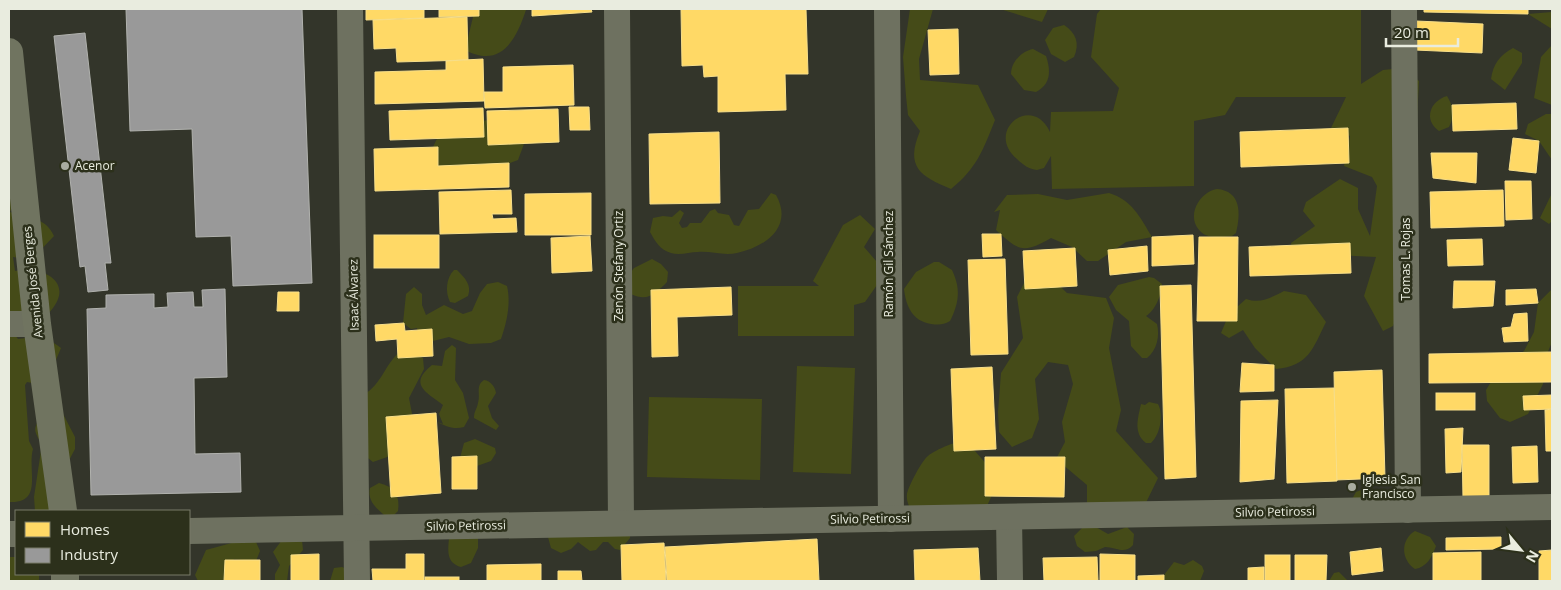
<svg xmlns="http://www.w3.org/2000/svg" width="1561" height="590" font-family="'Open Sans',sans-serif">
<style>
.green{fill:#454b18}
.homes{fill:#ffd966;stroke:#f8df8a}
.industry{fill:#999;stroke:#b1b2ae}
.lines{fill:none;stroke-linecap:round;stroke-linejoin:round}
.street{stroke:#6e7160;stroke-width:26}
.secondary{stroke:#707460;stroke-width:28}
.poi-dot{fill:#a9aca0;stroke:#2c301b;stroke-width:2}
.labels{text-anchor:middle;stroke-width:5;stroke-linejoin:round;paint-order:stroke}
.poi-label{font-size:12px;fill:#e9ecdf;stroke:#2c301b;text-anchor:start}
.street-label{font-size:12px;fill:#e9ecdf;stroke:#2c301b}
</style>
<rect width="100%" height="100%" fill="#33352a"/>
<!-- green -->
<g class="green">
<path d="M471,9h53l2,1c-10,30 -25,59 -61,40l8,-33z"/>
<path d="M910,9h23l-14,50 1,21 58,5 17,35c-12,30 -18,48 -44,69 -31,-13 -46,-22 -31,-58l-12,-16 -2,-19 -3,-39z"/>
<path d="M1000,9h48l-6,13z"/>
<path d="M1101,9h260v75l22,-14 20,-2 16,13 -11,206 -15,39 -10,5 -19,-35 12,-39 -84,-4 -1,-10 24,-17 -12,-15 3,-9 34,-23 18,9v21l12,27 7,-50 -5,-9 -28,-11 6,-30 -19,-8 15,-31h-110l-11,18 -31,6v65l-142,3 -1,-33 -7,12 -7,2c-8,-1 -14,-5 -20,-11 -33,-28 15,-66 33,-27l1,-20 62,-1 6,-23 -28,-31 6,-43z"/>
<path d="M1552,12v17l-24,-15z"/>
<path d="M1064,25c12,8 16,18 10,32l-9,5 -14,-8 -6,-14 8,-12z"/>
<path d="M1552,45v60l-18,-7 7,-41z"/>
<path d="M1513,48l9,5v10l-17,27 -14,-11c2,-15 9,-24 22,-31z"/>
<path d="M1033,49l13,7c5,15 5,28 -10,36l-12,-2 -13,-16c0,-12 11,-23 22,-25z"/>
<path d="M9,86l10,106 -9,20c18,7 35,4 44,24l-23,24 -18,-3 2,14c24,-6 59,9 38,37 -9,13 -26,19 -38,27l3,4c18,-2 28,-3 43,9l-8,19 8,43 14,27v12l-10,19 -3,43h-27l-1,-14 8,-53c-12,-18 -5,-15 -2,-30 1,-9 -2,-21 -3,-30l-10,-2 -2,3 4,56 4,8c-6,21 11,55 -24,53z"/>
<path d="M1447,96c7,12 8,19 2,31l-10,4c-16,-11 -9,-30 8,-35z"/>
<path d="M1546,114h6v46l-13,-19 -14,-7 3,-10z"/>
<path d="M494,119l30,25 -6,16 -42,16 -42,-8 -5,-9 -1,-12h5l9,-19z"/>
<path d="M1217,189c24,2 24,24 19,44l-4,3c-10,1 -24,3 -31,-4 -16,-15 -2,-40 16,-43z"/>
<path d="M771,193l5,2c18,32 -11,52 -39,58 -13,3 -26,-2 -39,-1 -9,0 -18,4 -27,1 -11,-3 -16,-12 -21,-21l3,-14 10,-2 9,1 8,-7 4,3 -5,10 3,5 5,-1 3,-4h11l9,-12 5,-2 3,4 11,2 5,10 5,1 9,-16 11,-1z"/>
<path d="M1109,193c23,7 31,24 43,44l-26,5 -28,19h-11l-15,-14 -21,-9c-28,16 -32,13 -55,-8l4,-20 -6,2 13,-17 31,-1 29,6z"/>
<path d="M1552,193v28l-3,3 -9,-6z"/>
<path d="M860,215l15,14 -11,18 13,15v23l-12,17 -11,3v31h-116v-50h81l-6,-5 30,-56z"/>
<path d="M652,259l9,5 7,8 -1,10c-12,12 -19,20 -36,12l-3,-18 6,-8z"/>
<path d="M934,262h5l13,8c9,19 7,33 -2,51 -7,4 -11,4 -19,3 -19,-3 -25,-18 -27,-35l12,-17z"/>
<path d="M1039,266l28,27 39,5 8,20 -5,30 12,62 -5,21 42,47 -18,37 -53,-11v-19l-31,-26 9,-17 -3,-20 11,-38 -5,-19 -20,-3 -13,17 4,40 -7,19 -20,9 -13,-15 -1,-20 3,-39 22,-35 -6,-41 8,-16z"/>
<path d="M454,270h3c8,8 15,15 11,26l-13,7 -5,-1c-5,-10 -4,-24 4,-32z"/>
<path d="M1149,277l5,1 8,6c0,10 -7,27 -16,32l11,8c3,12 0,26 -10,34h-5l-11,-12 -2,-25 -13,-11 -7,-13 9,-12z"/>
<path d="M498,282l9,4c4,17 0,36 -6,53l-10,4 -22,1 -20,-7 -20,5 -10,-4 -2,-10 -6,1 -8,-6 3,-29 8,-7 8,7v11l4,10 18,-10 19,9 9,-3 8,-18 7,-9z"/>
<path d="M1552,289v53l-5,12 -4,30 -15,30 -18,8 -10,-4 -13,-17 -1,-11 11,-18 27,-21 10,-19 4,-29z"/>
<path d="M1284,291l22,4 20,27c-13,26 -17,44 -50,47l-21,-21 -12,-18 -14,8 -8,-5 8,-19 17,-15c15,5 24,-1 38,-8z"/>
<path d="M452,345l4,3 -1,32 8,13 6,25 -5,9c-11,3 -18,-1 -27,-5l6,2 -4,-10 4,-9c-17,-13 -35,-21 -11,-40l10,1 3,-15z"/>
<path d="M403,349l20,9 1,11 -15,29 4,21 -20,36 -20,7 -9,-7 -1,-60c20,-11 22,-33 40,-46z"/>
<path d="M797,366l58,2 -4,106 -58,-2z"/>
<path d="M484,380c7,1 11,7 12,13l-8,13 4,12 7,8 -3,4 -22,-12c0,-7 3,-9 4,-15 3,-9 -3,-17 6,-23z"/>
<path d="M649,397l113,2 -2,81 -113,-3z"/>
<path d="M1149,402l9,2c6,11 2,31 -7,39h-5c-13,-10 -8,-25 -5,-39l4,1z"/>
<path d="M475,439l20,9 1,5 -5,8 -14,5 -17,-8 4,-15z"/>
<path d="M955,443l20,8 21,24v11l-9,20 -75,6c-3,-6 -6,-11 -5,-18 1,-7 15,-34 21,-38 4,-4 21,-12 27,-13z"/>
<path d="M379,483c16,4 21,12 19,28l-4,4h-10c-8,-7 -17,-15 -14,-27z"/>
<path d="M1361,490l36,5 1,6h-47l5,-9z"/>
<path d="M1084,526h10l14,8 19,-7 7,7 -1,11c-9,10 -17,2 -28,2l-9,4 -11,1 -8,-6 -3,-10z"/>
<path d="M630,528v10l-10,12 -5,-1 -7,-7h-5l-7,8 -6,1 -12,-9 -7,7 -10,4 -10,-5 -5,-18z"/>
<path d="M1415,531l15,6 6,9c-4,11 -9,21 -21,23 -14,-9 -15,-29 0,-38z"/>
<path d="M449,538h29v10l-7,15 -10,4c-15,-4 -13,-17 -12,-29z"/>
<path d="M246,539l10,3 4,9 -4,10 -9,6 -4,-7 -9,-1 -11,22h-25l-3,-6 11,-25z"/>
<path d="M282,540h20l1,10 -14,16 -2,15h-12v-7l5,-9 -7,-13z"/>
<path d="M9,557h7v17h23v7h-30z"/>
<path d="M1193,560l9,6 2,5 -4,10h-35l-1,-6 10,-13 10,3z"/>
<path d="M342,567l5,2v12h-17l4,-13z"/>
<path d="M1339,572l9,9h-19l5,-8z"/>
</g>
<!-- homes -->
<g class="homes">
<path d="M366,9h58v9l-58,2z"/>
<path d="M439,9h40v7l-40,1z"/>
<path d="M532,9h59l1,3 -60,4z"/>
<path d="M681,9h125l2,65h-23l1,36 -68,2v-36l-14,1 -1,-12 -21,1z"/>
<path d="M1424,9h104v5l-104,-2z"/>
<path d="M467,17l1,43 -71,2 -1,-14 -22,1 -1,-29z"/>
<path d="M1416,21l67,3 -1,29 -67,-3z"/>
<path d="M958,29l1,45 -29,1 -2,-45z"/>
<path d="M483,59l1,42 -109,3v-32l71,-2v-9z"/>
<path d="M573,65l1,40 -89,3 -1,-16h19v-25z"/>
<path d="M1516,103l1,26 -64,2 -1,-26z"/>
<path d="M569,107h20l1,23h-20z"/>
<path d="M483,108l1,29 -94,3 -1,-29z"/>
<path d="M558,109l1,33 -71,3 -1,-34z"/>
<path d="M1348,128l1,35 -108,4 -1,-35z"/>
<path d="M719,132l1,71 -70,1 -1,-70z"/>
<path d="M1513,138l26,3 -3,32 -27,-3z"/>
<path d="M438,147v19l71,-3v24l-134,4 -1,-42z"/>
<path d="M1431,153h46l-1,30 -43,-5z"/>
<path d="M1505,181h26l1,38 -26,1z"/>
<path d="M511,190l1,24h-20l1,5 23,-1 1,14 -77,2 -1,-42z"/>
<path d="M1503,190l1,36 -73,2 -1,-36z"/>
<path d="M591,193v42h-66v-41z"/>
<path d="M982,234h19l1,22 -19,1z"/>
<rect x="374" y="235" width="65" height="33"/>
<path d="M1193,235l1,29 -42,2v-29z"/>
<path d="M590,236l2,35 -40,2 -1,-35z"/>
<path d="M1199,237h39l-1,84h-40z"/>
<path d="M1482,239l1,26 -35,1 -1,-26z"/>
<path d="M1350,243l1,30 -101,3 -1,-29z"/>
<path d="M1147,246l1,25 -38,4 -2,-25z"/>
<path d="M1075,248l2,38 -52,3 -2,-38z"/>
<path d="M1005,259l3,95 -37,1 -3,-95z"/>
<path d="M1454,281h41l-2,25 -40,2z"/>
<path d="M1191,285l5,192 -31,2 -5,-193z"/>
<path d="M731,287l1,28 -55,2 1,39 -26,1 -1,-67z"/>
<path d="M1536,289l2,14 -32,2v-15z"/>
<path d="M278,292h21v19h-22z"/>
<path d="M1527,313l1,28 -24,1 -2,-14 9,-1 3,-13z"/>
<path d="M404,323l1,8 27,-2 1,27 -35,2 -1,-19 -21,2 -1,-16z"/>
<path d="M1552,352v30l-123,1v-29z"/>
<path d="M1242,363l32,2v26l-34,1z"/>
<path d="M992,367l4,82 -42,2 -3,-82z"/>
<path d="M1382,370l3,108 -49,2 -2,-108z"/>
<path d="M1334,388l3,93 -50,2 -2,-94z"/>
<rect x="1436" y="393" width="39" height="17"/>
<path d="M1552,395v14l-28,1 -1,-14z"/>
<path d="M1278,400l-4,79 -34,3 1,-81z"/>
<path d="M1552,409v42h-6l-1,-41z"/>
<path d="M436,413l5,80 -50,4 -5,-80z"/>
<path d="M1463,428l-2,44 -15,1 -1,-44z"/>
<path d="M1462,445h27v53h-26z"/>
<path d="M1537,446l1,36 -25,1 -1,-36z"/>
<path d="M477,456v33h-25v-32z"/>
<path d="M985,457h80l-1,40 -79,-1z"/>
<path d="M1501,537v12l-55,1v-12z"/>
<path d="M817,539l2,42h-152l-2,-34z"/>
<path d="M664,543l2,38h-44l-1,-36z"/>
<path d="M978,548l2,33h-65l-1,-31z"/>
<path d="M1381,548l2,23 -31,4 -2,-23z"/>
<path d="M1552,550v31h-13v-30z"/>
<path d="M1481,552v29h-48v-28z"/>
<path d="M319,554v27h-28v-26z"/>
<path d="M406,554h18v27h-51l-1,-12h34z"/>
<path d="M1100,554l35,1v26h-35z"/>
<rect x="1265" y="555" width="25" height="26"/>
<path d="M1295,555h32l-1,26h-31z"/>
<path d="M1097,557l1,24h-54l-1,-23z"/>
<path d="M225,560h35v21h-36z"/>
<path d="M541,564v17h-54v-16z"/>
<path d="M1264,567v14h-16v-13z"/>
<path d="M558,571h23l1,10h-24z"/>
<path d="M1164,575v6h-26v-5z"/>
<rect x="425" y="577" width="34" height="4"/>
</g>
<!-- industry -->
<g class="industry">
<path d="M126,9h176l10,274 -79,3 -2,-50 -35,1 -4,-108 -62,2z"/>
<path d="M85,33l26,230h-6l3,27 -20,2 -3,-26 -5,1 -26,-231z"/>
<path d="M225,289l2,88 -33,1 1,76 45,-1 1,39 -150,3 -4,-186 19,-1v-13l48,-1v14l14,-1 -1,-14 26,-1 1,15h9l-1,-17z"/>
</g>
<g class="lines">
<!-- street -->
<g class="street">
<path d="M350,9l7,572"/>
<path d="M617,9l4,514"/>
<path d="M887,9l4,510"/>
<path d="M1404,9l4,501"/>
<path d="M9,324h28"/>
<path d="M1009,517l1,64"/>
<path d="M189,531l1363,-24"/>
<path d="M9,534h7"/>
</g>
<!-- secondary -->
<g class="secondary">
<path d="M9,52l28,272 26,187"/>
<path d="M65,581v-7"/>
</g>
</g>
<!-- markers -->
<g class="poi-dot">
<circle cx="65" cy="166" r="5"/>
<circle cx="1352" cy="487" r="5"/>
</g>
<g class="labels">
<!-- poi labels -->
<g class="poi-label">
<text x="75" y="170">Acenor</text>
<text x="1362" y="484">Iglesia San<tspan x="1362" dy="14">Francisco</tspan></text>
</g>
<!-- street labels -->
<g class="street-label">
<text transform="translate(1406 259) rotate(-90)" y="4">Tomas L. Rojas</text>
<text transform="translate(889 264) rotate(-90)" y="4">Ramón Gil Sánchez</text>
<text transform="translate(619 266) rotate(-90)" y="4">Zenón Stefany Ortiz</text>
<text transform="translate(33 282) rotate(-96)" y="4">Avenida José Berges</text>
<text transform="translate(354 295) rotate(-91)" y="4">Isaac Álvarez</text>
<text transform="translate(1275 512) rotate(-1)" y="4">Silvio Petirossi</text>
<text transform="translate(870 519) rotate(-1)" y="4">Silvio Petirossi</text>
<text transform="translate(466 526) rotate(-1)" y="4">Silvio Petirossi</text>
</g>
</g>
<!-- border -->
<rect width="1561" height="590" fill="none" stroke="#e9ecdf" stroke-width="20"/>
<!-- legend -->
<rect x="15" y="510" width="175" height="65" fill="#2c301b" stroke="#787b69"/>
<rect x="25" y="522" width="25" height="15" fill="#ffd966" stroke="#787b69"/>
<text x="60" y="535" font-size="15" fill="#e9ecdf">Homes</text>
<rect x="25" y="548" width="25" height="15" fill="#999999" stroke="#787b69"/>
<text x="60" y="560" font-size="15" fill="#e9ecdf">Industry</text>
<!-- north arrow -->
<g transform="translate(1521 550) rotate(119)" stroke="#2c301b" stroke-width="4" paint-order="stroke">
<path d="M0-4L9 19L0 12L-9 19Z" fill="#e9ecdf"/>
<text y="-8" font-size="14" font-weight="bold" text-anchor="middle" fill="#e9ecdf">N</text>
</g>
<!-- scale -->
<path d="M1386 38v8h72v-8" fill="none" stroke="#e9ecdf" stroke-width="2.5"/>
<text x="1394" y="38" font-size="15" fill="#e9ecdf" stroke="#2c301b" stroke-width="4" paint-order="stroke">20 m</text>
</svg>
